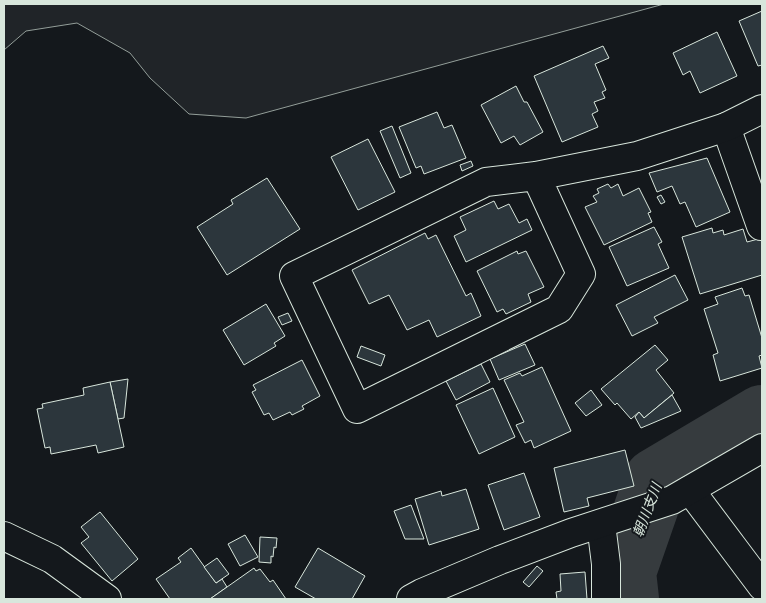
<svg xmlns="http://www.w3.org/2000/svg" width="766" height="603" font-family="Commissioner,'Noto Sans JP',sans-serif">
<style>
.green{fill:#202428;stroke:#939e99}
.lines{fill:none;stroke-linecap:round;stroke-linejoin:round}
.river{stroke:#363b3e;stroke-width:64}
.building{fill:#2c363c;stroke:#d8e6dc}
.minor-casing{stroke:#d8e6dc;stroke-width:30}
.minor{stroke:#14181c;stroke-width:28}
.labels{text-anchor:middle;stroke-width:4;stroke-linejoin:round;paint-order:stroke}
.water-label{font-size:14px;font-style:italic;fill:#d8e6dc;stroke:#14181c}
</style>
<rect width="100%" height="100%" fill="#14181c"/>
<!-- green -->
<path class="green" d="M4,4h660l-418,114 -57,-4 -39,-36 -20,-25 -53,-30 -51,8 -22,19z"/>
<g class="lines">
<!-- river -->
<path class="river" d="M627,599l-3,-27 32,-92 106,-63"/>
</g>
<!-- building -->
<g class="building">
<path d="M762,11v54l-4,1 -19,-45z"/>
<path d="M717,32l20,44 -37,17 -10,-22 -7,4 -10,-22z"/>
<path d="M603,46l6,12 -14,6 11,26 -4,2 3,6 -11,4 4,9 -6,3 6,13 -36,15 -28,-66z"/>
<path d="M516,86l8,16h3l16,30 -23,13 -6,-9 -13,7 -20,-38z"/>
<path d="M437,112l7,16 8,-3 14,33 -42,16 -3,-8 -5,2 -17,-41z"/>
<path d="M392,126l19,47 -11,5 -20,-47z"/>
<path d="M368,139l27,53 -37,18 -27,-53z"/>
<path d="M707,158l23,54 -34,15 -11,-25 -5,2 -8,-18 -15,6 -8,-19z"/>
<path d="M471,161l2,5 -11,5 -2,-6z"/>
<path d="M267,178l33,51 -73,46 -30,-48 36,-23 -2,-4z"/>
<path d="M608,184l3,4 7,-4 5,12 16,-8 12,24 -3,1 4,9 -48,23 -19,-38 12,-5 -4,-6 6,-3 -2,-4z"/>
<path d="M661,195l4,7 -4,2 -4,-7z"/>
<path d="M494,201l4,8 11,-5 10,19 8,-4 5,11 -66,32 -12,-26 12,-6 -6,-13z"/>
<path d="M654,227l8,15 -4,2 11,24 -42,18 -18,-39z"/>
<path d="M712,228l1,5 10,-3 1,5 19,-6 4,13 15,-4v37l-62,19 -18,-57z"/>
<path d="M425,233l3,6 8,-4 30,61 5,-3 10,23 -44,21 -8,-17 -22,10 -18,-35 -20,9 -17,-34z"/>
<path d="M517,251l1,3 8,-3 18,36 -16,7 3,8 -25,12 -3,-5 -6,3 -20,-41z"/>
<path d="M675,275l13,25 -34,17 4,6 -26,13 -16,-31z"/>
<path d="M742,288l3,8 4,-1 13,43v17l-3,1 3,12 -42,13 -7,-26 5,-2 -14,-44 14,-5 -3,-7z"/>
<path d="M266,304l19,32 -11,7 2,3 -32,19 -21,-35z"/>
<path d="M288,313l4,8 -10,4 -4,-8z"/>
<path d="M525,344l10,21 -36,15 -9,-21z"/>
<path d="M655,345l13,15 -12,10 18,23 -30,25 -5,-6 -8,7 -14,-16 -2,2 -14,-16z"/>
<path d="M361,346l24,9 -4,11 -24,-9z"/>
<path d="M302,360l18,36 -18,10 2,3 -12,6 -2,-3 -17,8 -4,-7 -5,2 -12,-23 4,-2 -3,-5z"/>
<path d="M481,364l9,18 -34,18 -10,-19z"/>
<path d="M542,367l29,64 -37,17 -3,-8 -6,3 -9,-18 8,-3 -20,-42 16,-7 2,3z"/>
<path d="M128,379l-4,39 -6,1 -8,-37z"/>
<path d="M110,382l14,65 -26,6 -2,-8 -45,9 -1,-7 -5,1 -8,-39 6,-1 -1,-4 42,-9 -1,-7z"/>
<path d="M493,388l22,49 -36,17 -23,-49z"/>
<path d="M591,390l11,15 -16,11 -11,-13z"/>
<path d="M672,395l9,16 -40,17 -6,-11 4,-5 5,6z"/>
<path d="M625,450l9,36 -47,12 2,8 -25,6 -10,-44z"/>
<path d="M524,473l16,44 -36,13 -16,-45z"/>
<path d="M466,489l13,40 -50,16 -14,-46 26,-8 1,5z"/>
<path d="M411,505l13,34h-19l-11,-28z"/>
<path d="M100,512l38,47 -26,22 -31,-38 8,-6 -8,-10z"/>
<path d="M245,535l13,22 -18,9 -12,-22z"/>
<path d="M260,537l17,1 -1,10 -2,-1 -1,10 -2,-1v7l-12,-1z"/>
<path d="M191,548l25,35 6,-4 5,8 -17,12h-40l-14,-20 25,-17 -3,-4z"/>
<path d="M318,548l47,28 -13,23h-36l-21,-12z"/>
<path d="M217,558l12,16 -13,9 -12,-16z"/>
<path d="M537,566l6,5 -14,16 -6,-5z"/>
<path d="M254,568l2,3 4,-2 10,13 3,-2 13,19h-76z"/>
<path d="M585,572l2,27h-30l-1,-7 5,-1 -1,-17z"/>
</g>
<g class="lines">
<!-- minor casing -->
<g class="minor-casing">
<g id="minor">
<path d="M726,127l35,99"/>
<path d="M536,176l45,98 -22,35 -202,100 -63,-133 192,-94 50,-6 101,-20 89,-29 36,-18"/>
<path d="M690,490l72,96"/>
<path d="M601,524l5,40v35"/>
<path d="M4,536l48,23 55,40"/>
<path d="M411,599l11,-6 78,-33 71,-27 101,-33 90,-52"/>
</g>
</g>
<!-- minor -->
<use href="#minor" class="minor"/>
</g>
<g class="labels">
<!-- water labels -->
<g class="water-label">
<text transform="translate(647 510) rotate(-69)" y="5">朝川支川</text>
</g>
</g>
<!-- border -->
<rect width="766" height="603" fill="none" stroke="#d8e6dc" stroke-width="10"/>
</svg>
